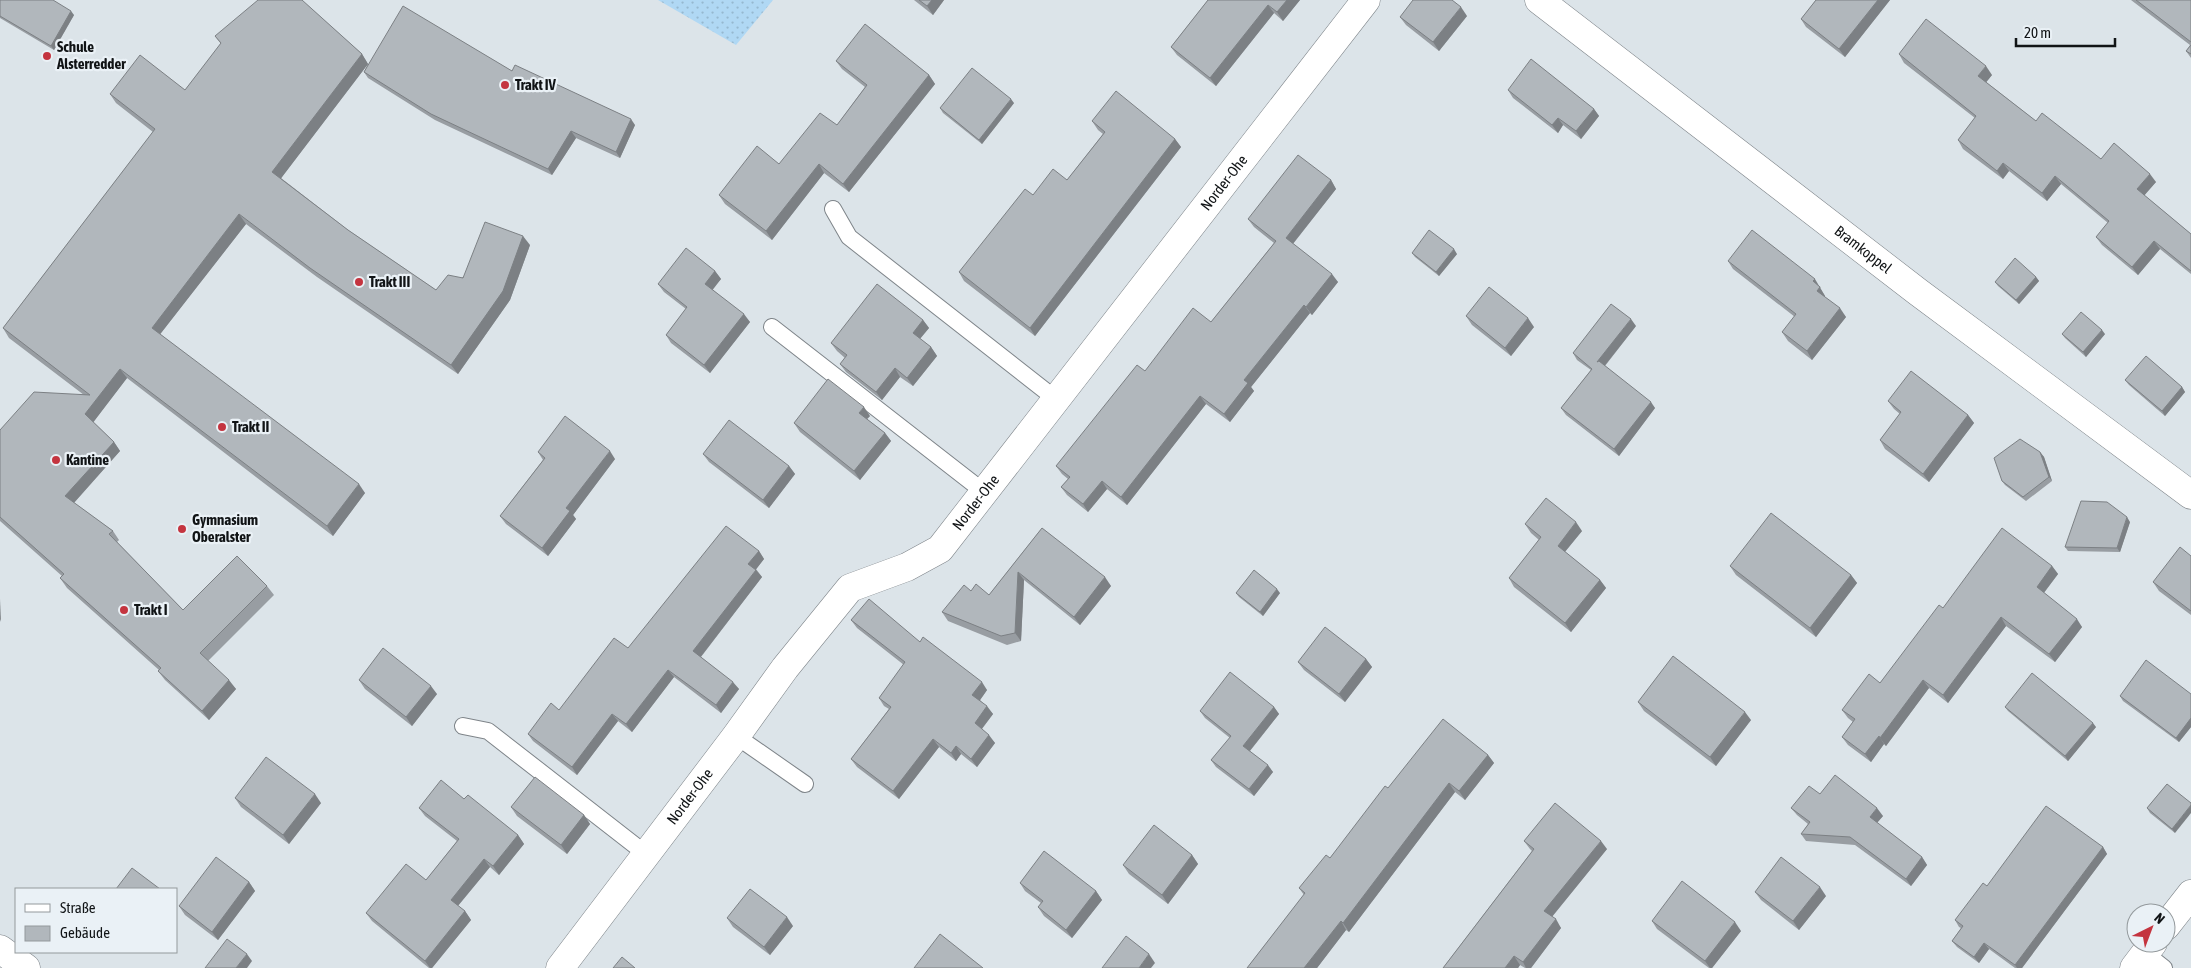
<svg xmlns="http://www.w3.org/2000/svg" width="2191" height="968" font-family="'Asap Condensed',sans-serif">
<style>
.grass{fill:url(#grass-dots)}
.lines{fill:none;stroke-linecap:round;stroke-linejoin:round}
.lane-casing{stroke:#7e8489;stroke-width:18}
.street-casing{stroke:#7e8489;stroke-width:29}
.lane{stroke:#fff;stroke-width:16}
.street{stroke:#fff;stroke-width:28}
.wall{fill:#989da2}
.shaded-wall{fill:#7c8084}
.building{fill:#b1b7bc;stroke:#7c8084}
.poi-dot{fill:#c4343f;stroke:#eaf1f6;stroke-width:2}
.labels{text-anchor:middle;stroke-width:4.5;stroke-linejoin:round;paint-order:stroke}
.poi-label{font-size:15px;font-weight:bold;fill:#111416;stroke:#eaf1f6;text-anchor:start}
.street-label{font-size:15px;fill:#111416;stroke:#eaf1f6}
</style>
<defs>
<pattern id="grass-dots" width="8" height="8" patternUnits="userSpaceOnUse" patternTransform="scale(1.25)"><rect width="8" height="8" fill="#b0d8f4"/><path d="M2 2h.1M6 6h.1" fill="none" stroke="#96b8d0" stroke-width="1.8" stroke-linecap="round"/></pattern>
</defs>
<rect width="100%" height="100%" fill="#dce4e9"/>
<!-- grass -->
<path class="grass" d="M658,0h115l-37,45z"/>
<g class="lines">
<!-- lane casing -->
<g class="lane-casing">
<g id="lane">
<path d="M833,209l16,28 208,163"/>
<path d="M772,327l212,165"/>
<path d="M463,726l25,5 158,123"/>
<path d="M736,736l69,48"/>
<path d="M2145,953l19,15"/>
</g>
</g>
<!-- street casing -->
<g class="street-casing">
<g id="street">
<path id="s1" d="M1539,0l379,292 273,203"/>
<path d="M2166,926l25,-32"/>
<path d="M0,949l26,19"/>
<path id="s2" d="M560,968l176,-232 49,-68 65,-80 57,-21 33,-18 426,-549"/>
<path d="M2134,968l19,-25"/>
</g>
</g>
<!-- lane -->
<use href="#lane" class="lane"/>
<!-- street -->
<use href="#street" class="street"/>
</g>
<!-- wall -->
<g class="wall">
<path d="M0,0l74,15 -20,35 -54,-32z"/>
<path d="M914,0h30l-11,15z"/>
<path d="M1208,0h92l-17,21 -9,-8 -58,73 -39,-31 -6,-8z"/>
<path d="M1816,0h74l-45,57 -39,-30 -5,-8z"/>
<path d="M2131,0h60v58l-5,-7 4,-6z"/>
<path d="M307,5l55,49 6,10 144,7 123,54 -15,33 -44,-20 -24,37 -117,-55 -67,-42 -4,-6 4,-8 -87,114 67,52 88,60 94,-45 -20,55 -52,74 -141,-97 -71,-53 -86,110 205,159 -32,43 -206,-158 -34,44 21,20 6,9 -46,52 39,28 6,9 -2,2 66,68 84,-24 7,9 -66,66 28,28 -27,31 -44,-40 -7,-9 1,-1 -92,-82 -7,-10 2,-2 -62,-55v-91l84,-35 -75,-57 -6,-10 150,-196 -37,-29 -6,-9 75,-4 36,-46 -6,-8z"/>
<path d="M1467,16l-28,35 -33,-26 -6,-8z"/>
<path d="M1899,54l93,21 -6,7 50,39 65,38 55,23 -12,13 47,39v40l-31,-25 -22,26 -36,-30 -6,-8 12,-14 -47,-39 -14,17 -38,-30 -6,8 -40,-30 -5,-9 17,-22 -71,-55z"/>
<path d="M836,61l93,14 6,9 -86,108 -25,-19 -52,67 -47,-36 -6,-9 60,-31 58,-39 28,-38 -23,-18z"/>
<path d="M1508,90l86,19 5,7 -18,23 -18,-14 -5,8 -45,-35z"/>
<path d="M1014,103l-32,41 -39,-31 -3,-5z"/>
<path d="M1092,121l83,18 6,8 -146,189 -71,-55 -5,-9 74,-77 34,-15 36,-46 -5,-4z"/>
<path d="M1331,180l5,9 -43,55 45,38 -26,33 -2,-2 -59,74 3,4 -24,31 -24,-18 -79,101 -20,-16 -19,23 -21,-17 -6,-8 7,-8 -6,-5 -6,-8 89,-95 66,-49 63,-79 -20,-16 -6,-8z"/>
<path d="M1412,253l45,1 -18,22 -24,-19z"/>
<path d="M1728,261l93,26 -1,1 5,8v1l21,20 -34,43 -24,-19 -6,-9 13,-15 -62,-48z"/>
<path d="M715,271l6,8 -9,10 38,33 -40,51 -39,-30 -5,-8 20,-26 -22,-17 -6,-8z"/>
<path d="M2036,277l3,4 -20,23 -21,-18 -3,-4z"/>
<path d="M1466,316l68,11 -23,29 -39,-31z"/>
<path d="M923,320l6,8 -9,11 11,8 6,9 -24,30 -13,-9 -18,23 -36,-28 -6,-8 5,-6 -8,-7 -6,-8z"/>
<path d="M1636,326l-31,40 50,42 -36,48 -53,-41 -5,-7 30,-38 -14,-10 -4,-7z"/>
<path d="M2062,334h43l-19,23 -21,-19z"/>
<path d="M2125,380l57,7 3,5 -20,24 -36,-31z"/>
<path d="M1888,401l80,14 6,8 -45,59 -44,-33 -5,-9 20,-26 -6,-5z"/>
<path d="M870,416l-3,3 18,14 6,8 -31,39 -60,-48 -6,-9z"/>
<path d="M538,452l77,7 -42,56 3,4 -28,37 -42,-32 -6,-8 43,-56z"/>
<path d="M2040,452l4,5 8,24 -26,20 -21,-16 -3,-4z"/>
<path d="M703,454l86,12 6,8 -26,34 -60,-46z"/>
<path d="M2130,522l-10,30 -52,-1 -3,-4z"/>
<path d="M1525,524l57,7 -17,21 35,28 6,8 -35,44 -57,-45 -5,-9 30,-38 -8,-7z"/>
<path d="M1042,528l69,58 -31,39 -56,-45 -3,61 -14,4 -59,-24 -6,-9 29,-21 18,4z"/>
<path d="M759,551l5,8 -8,10 6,8 -61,80 38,32 -18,24 -47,-36 -42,55 -14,-11 -41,54 -44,-34 -5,-7 31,-24 69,-62z"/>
<path d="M2191,556v59l-32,-24 -6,-9z"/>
<path d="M1730,566l121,9 6,8 -41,54 -80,-62z"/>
<path d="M2052,566l6,8 -14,19 38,34 -27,35 -49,-36 -58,77 -19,-15 -43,58 -2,-2 -13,18 -23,-17 -6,-8 11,-15 -5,-4 -6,-8 38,-27 63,-75z"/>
<path d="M1236,593h44l-17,23 -24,-19z"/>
<path d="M851,620l69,22 67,48 -7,10 13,14 -11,15 13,14 -18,24 -16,-13 -5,7 -17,-14 -40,52 -42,-32 -6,-8 38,-50 -5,-3 -5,-8 25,-33 -47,-37z"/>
<path d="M1366,659l6,8 -27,35 -41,-32 -6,-8z"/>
<path d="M359,680l78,14 -25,32 -47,-37z"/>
<path d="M2191,694v33l-12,15 -56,-41 -3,-5z"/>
<path d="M1638,702l113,18 -35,46 -72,-55z"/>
<path d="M1274,707l5,7 -29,37 23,21 -19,24 -38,-29 -5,-7 19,-22 -25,-20 -5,-7z"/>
<path d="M2005,707l91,20 -28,34 -60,-50z"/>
<path d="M1488,755l6,8 -29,37 -10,-8 -106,140 -3,-2 -29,38h-70l57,-73 -5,-7 31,-30 58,-70z"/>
<path d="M2167,784l8,49 -25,-20 -3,-5z"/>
<path d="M1820,794l63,22 -6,7 45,34 5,8 -16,21 -56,-41 -49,-4 -5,-7 7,-10 -11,-9 -6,-7z"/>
<path d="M235,798l86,5 -32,41 -48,-37z"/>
<path d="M464,799l54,36 6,9 -25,31 -9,-8 -32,39 7,5 6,9 -39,48h-3l-57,-47 -6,-8 60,-33 31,-39 -32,-25 -6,-8z"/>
<path d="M511,807l73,8 6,9 -23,30 -50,-38z"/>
<path d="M1524,841l83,8 -55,68 9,11 -30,40h-6l-5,-3 -2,3h-75l89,-117 -2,-2z"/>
<path d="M2103,847l4,7 -85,114h-7l-26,-19 -10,14 -22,-16 -5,-6 9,-13 -2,-1 -4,-7 32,-34z"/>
<path d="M1192,855l6,9 -30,40 -39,-30 -6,-9z"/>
<path d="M249,882l6,9 -37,49 -33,-25 -6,-9z"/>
<path d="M1020,883l76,8 6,9 -30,38 -28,-22 -6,-9 3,-4 -16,-12z"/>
<path d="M1755,892l71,4 -27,34 -38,-30z"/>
<path d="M727,918l66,8 -23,29 -37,-28z"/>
<path d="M1652,921l89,10 -29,37h-3l-52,-39z"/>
</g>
<!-- shaded-wall -->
<g class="shaded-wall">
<path d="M932,0h12l-11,15 -6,-9z"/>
<path d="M1287,0h13l-17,21 -6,-9z"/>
<path d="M1878,0h12l-45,57 -6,-8z"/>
<path d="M1268,5l6,8 -58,73 -6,-8z"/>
<path d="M1461,7l6,9 -28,35 -6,-9z"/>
<path d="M71,11l3,4 -20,35 -3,-4z"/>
<path d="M362,54l6,10 -89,117 -7,-9z"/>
<path d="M1986,66l6,9 -8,10 -6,-9z"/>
<path d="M929,75l6,9 -86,108 -6,-8z"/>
<path d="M1011,99l3,4 -32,41 -3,-4z"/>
<path d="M1594,109l5,7 -18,23 -5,-8z"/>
<path d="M1558,118l5,7 -5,8 -6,-8z"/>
<path d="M631,119l4,6 -15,33 -4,-6z"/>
<path d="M571,131l5,7 -24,37 -4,-6z"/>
<path d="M1175,139l6,8 -146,189 -5,-8z"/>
<path d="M2003,163l6,8 -6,8 -6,-8z"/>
<path d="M819,164l5,9 -52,67 -6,-9z"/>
<path d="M2150,174l6,8 -13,15 -6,-8z"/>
<path d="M2055,176l6,8 -14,17 -5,-8z"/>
<path d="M1331,180l5,9 -45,57 -5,-8z"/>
<path d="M239,214l7,10 -88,113 -6,-9z"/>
<path d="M523,236l7,9 -20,55 -52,74 -7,-9z"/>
<path d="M2154,241l6,8 -22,26 -6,-8z"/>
<path d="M1454,249l3,5 -18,22 -3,-4z"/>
<path d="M715,271l6,8 -10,13 -6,-8z"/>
<path d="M1332,274l6,8 -26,33 -6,-8z"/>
<path d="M2036,277l3,4 -20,23 -3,-4z"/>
<path d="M1815,279l10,17 -2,3 -6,-8 -4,-10z"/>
<path d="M1304,305l6,8 -59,74 3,4 -24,31 -6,-8 20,-34z"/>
<path d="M1840,308l6,9 -34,43 -5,-9z"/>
<path d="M744,314l6,8 -40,51 -6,-8z"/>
<path d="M1528,318l6,9 -23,29 -6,-8z"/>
<path d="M1631,319l5,7 -34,43 -5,-7z"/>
<path d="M923,320l6,8 -11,13 -5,-8z"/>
<path d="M2102,330l3,4 -19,23 -3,-5z"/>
<path d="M931,347l6,9 -24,30 -6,-8z"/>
<path d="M895,368l5,9 -18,23 -6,-8z"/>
<path d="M120,369l7,9 -35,46 -7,-10z"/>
<path d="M2182,387l3,5 -20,24 -3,-5z"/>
<path d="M1200,396l6,8 -79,101 -6,-8z"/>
<path d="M1651,402l4,6 -36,48 -5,-7z"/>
<path d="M864,407l6,9 -5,5 -6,-8z"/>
<path d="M1968,415l6,8 -45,59 -6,-8z"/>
<path d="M885,433l6,8 -31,39 -6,-9z"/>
<path d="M114,442l6,9 -49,55 -6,-10z"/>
<path d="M610,451l5,8 -42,56 3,4 -28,37 -6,-8 24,-40z"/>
<path d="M2040,452l4,5 8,24 -3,-4z"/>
<path d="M789,466l6,8 -26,34 -6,-8z"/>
<path d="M1102,481l5,8 -19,23 -5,-8z"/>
<path d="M359,484l6,9 -32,43 -6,-10z"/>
<path d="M2127,517l3,5 -10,30 -3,-4z"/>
<path d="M1576,522l6,9 -19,23 -5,-8z"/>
<path d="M759,551l5,8 -10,13 -6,-8z"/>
<path d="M2052,566l6,8 -16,21 -5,-8z"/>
<path d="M756,570l6,7 -63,82 -6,-8z"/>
<path d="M1018,572l6,8 -3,61 -6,-8z"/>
<path d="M1851,575l6,8 -41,54 -6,-9z"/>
<path d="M1105,577l6,9 -31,39 -6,-8z"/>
<path d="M1600,580l6,8 -35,44 -6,-9z"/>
<path d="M1277,589l3,4 -17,23 -3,-4z"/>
<path d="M0,599l1,23 -1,-3z"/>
<path d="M2001,617l5,9 -58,77 -5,-8z"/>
<path d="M2077,619l5,8 -27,35 -6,-8z"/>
<path d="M1366,659l6,8 -27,35 -6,-8z"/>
<path d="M668,670l6,7 -42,55 -6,-8z"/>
<path d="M229,680l7,9 -27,31 -7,-9z"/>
<path d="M1923,680l6,8 -43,58 -6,-8z"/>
<path d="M733,682l6,7 -18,24 -5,-8z"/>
<path d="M982,682l5,8 -9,13 -6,-8z"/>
<path d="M431,686l6,8 -25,32 -6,-9z"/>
<path d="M987,706l6,8 -13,17 -5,-8z"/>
<path d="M1274,707l5,7 -31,39 -5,-7z"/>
<path d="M1745,712l6,8 -35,46 -6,-9z"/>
<path d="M612,714l6,7 -41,54 -5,-8z"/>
<path d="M2191,718v9l-12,15 -3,-4z"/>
<path d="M2093,723l3,4 -28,34 -3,-5z"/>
<path d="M989,735l6,8 -18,24 -6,-8z"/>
<path d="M1879,736l5,8 -13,18 -6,-8z"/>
<path d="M933,739l6,8 -40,52 -6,-8z"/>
<path d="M956,746l5,8 -5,7 -5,-8z"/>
<path d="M1488,755l6,8 -29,37 -6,-9z"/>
<path d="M1268,765l5,7 -19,24 -5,-7z"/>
<path d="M1449,783l6,9 -106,140 -6,-9z"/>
<path d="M315,794l6,9 -32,41 -6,-9z"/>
<path d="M2191,805v8l-16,20 -3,-4z"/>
<path d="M1877,808l6,8 -8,9 -5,-8z"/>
<path d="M584,815l6,9 -23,30 -6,-9z"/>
<path d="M518,835l6,9 -25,31 -6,-9z"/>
<path d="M1601,841l6,8 -57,70 -6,-8z"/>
<path d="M2103,847l4,7 -85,114h-5l-2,-3z"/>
<path d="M1192,855l6,9 -30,40 -6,-9z"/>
<path d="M1922,857l5,8 -16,21 -5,-7z"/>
<path d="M484,859l6,8 -34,41 -5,-8z"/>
<path d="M249,882l6,9 -37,49 -6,-8z"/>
<path d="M1820,887l6,9 -27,34 -6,-9z"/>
<path d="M1096,891l6,9 -30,38 -6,-8z"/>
<path d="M465,911l6,9 -39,48h-2l-5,-7z"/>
<path d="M787,917l6,9 -23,29 -6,-8z"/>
<path d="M1556,919l5,9 -30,40h-5l-3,-6z"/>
<path d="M1341,921l5,9 -29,38h-13z"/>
<path d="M1735,922l6,9 -29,37h-2l-5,-7z"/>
<path d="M1984,943l5,6 -10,14 -5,-6z"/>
<path d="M247,954l5,7 -5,7h-11z"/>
<path d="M1149,954l6,9 -4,5h-12z"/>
<path d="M1514,956l6,9 -2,3h-13z"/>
</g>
<!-- building -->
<g class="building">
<path d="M0,0h53l18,11 -20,35 -51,-30z"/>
<path d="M258,0h44l60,54 -90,118 76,58 88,60 12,-15 15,3 22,-56 38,14 -20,55 -52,74 -141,-97 -71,-54 -87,114 207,156 -32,42 -207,-157 -35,45 29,28 -49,54 48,35 -4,3 74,76 54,-54 30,30 -67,67 29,27 -27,31 -44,-40 3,-3 -101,-90 4,-4 -64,-57v-87l34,-38 56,3 -87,-67 152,-199 -45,-35 30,-39 45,35 36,-47 -6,-7z"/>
<path d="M919,0h13l-5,6z"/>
<path d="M1208,0h79l-10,12 -9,-7 -58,73 -39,-31z"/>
<path d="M1413,0h39l9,7 -28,35 -33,-25z"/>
<path d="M1816,0h62l-39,49 -38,-30z"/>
<path d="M2136,0h55v42z"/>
<path d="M403,6l109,65 3,-6 116,54 -15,33 -45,-21 -23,38 -117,-55 -67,-42z"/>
<path d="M1926,19l60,47 -8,10 58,45 6,-8 59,46 13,-16 36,31 -13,15 54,45v37l-37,-30 -22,26 -36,-30 13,-16 -54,-45 -13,17 -39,-30 -6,8 -39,-31 18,-24 -77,-62z"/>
<path d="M865,24l64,51 -86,109 -24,-20 -53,67 -47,-36 38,-49 22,18 41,-51 17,12 30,-40 -31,-24z"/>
<path d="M2191,45v9l-5,-3z"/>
<path d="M1531,59l63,50 -18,22 -18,-13 -6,7 -44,-35z"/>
<path d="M972,68l39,31 -32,41 -39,-32z"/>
<path d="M1116,91l59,48 -145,189 -71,-56 66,-83 8,6 20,-26 14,11 38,-48 -13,-11z"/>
<path d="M1298,155l33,25 -45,58 46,36 -26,33 -2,-2 -60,75 4,3 -24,31 -24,-18 -79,101 -19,-16 -19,23 -22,-17 9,-10 -14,-11 81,-101 8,6 48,-63 18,14 65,-81 -28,-22z"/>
<path d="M1429,230l25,19 -18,23 -24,-19z"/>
<path d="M1752,230l63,49 -2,2 7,6 -3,4 23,17 -33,43 -25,-19 14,-18 -68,-53z"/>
<path d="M686,248l29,23 -10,13 39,30 -40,51 -38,-30 21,-28 -29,-23z"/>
<path d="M2015,258l21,19 -20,23 -21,-18z"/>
<path d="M877,284l46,36 -10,13 18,14 -24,31 -12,-10 -19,24 -36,-28 7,-9 -16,-12z"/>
<path d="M1489,287l39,31 -23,30 -39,-32z"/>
<path d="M1611,304l20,15 -34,43 2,-1 52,41 -37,47 -53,-41 31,-39 -19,-16z"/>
<path d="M2081,312l21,18 -19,22 -21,-18z"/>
<path d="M2146,356l36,31 -20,24 -37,-31z"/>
<path d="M1911,371l57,44 -45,59 -43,-34 21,-28 -13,-11z"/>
<path d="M828,379l36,28 -5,6 26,20 -31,38 -60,-48z"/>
<path d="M565,416l45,35 -44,57 4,3 -28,37 -42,-32 45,-58 -7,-6z"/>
<path d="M729,420l60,46 -26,34 -60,-46z"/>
<path d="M2020,439l20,13 9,25 -26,20 -21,-16 -8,-23z"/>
<path d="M1546,498l30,24 -18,24 42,34 -35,43 -56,-45 32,-41 -16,-13z"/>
<path d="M2081,501l26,1 20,15 -10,31 -52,-1z"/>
<path d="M1771,513l80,62 -41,53 -80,-62z"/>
<path d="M726,526l33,25 -11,13 8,6 -63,81 40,31 -17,23 -48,-35 -42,54 -14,-10 -40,53 -44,-33 23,-31 8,7 55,-72 14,10z"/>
<path d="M1042,528l63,49 -31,40 -56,-45 -3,61 -14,3 -59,-24 22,-27 7,6 5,-7 13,11z"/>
<path d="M2002,528l50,38 -15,21 40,32 -28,35 -48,-37 -58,78 -20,-15 -43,58 -1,-2 -14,18 -23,-17 13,-18 -13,-9 27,-36 11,9 59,-78 4,3z"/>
<path d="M2180,547l11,9v55l-38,-29z"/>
<path d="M1254,570l23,19 -17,23 -24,-19z"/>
<path d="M869,599l51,43 3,-5 59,45 -10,13 15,11 -12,17 14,12 -18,24 -15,-13 -5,7 -18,-14 -40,52 -42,-32 40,-52 -12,-9 26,-36 -54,-42z"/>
<path d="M1325,627l41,32 -27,35 -41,-32z"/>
<path d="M383,648l48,38 -25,31 -47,-37z"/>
<path d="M1673,656l72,56 -35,45 -72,-55z"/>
<path d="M2146,660l45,34v24l-15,20 -56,-42z"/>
<path d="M1230,672l44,35 -31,39 25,19 -19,24 -38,-29 20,-24 -31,-25z"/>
<path d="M2032,673l61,50 -28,33 -60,-49z"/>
<path d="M1443,719l45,36 -29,36 -10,-8 -106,140 -2,-2 -37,47h-57l58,-75 -6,-5 27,-33 4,3 55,-72 3,2z"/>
<path d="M266,757l49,37 -32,41 -48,-37z"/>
<path d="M1835,775l42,33 -7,9 52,40 -16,22 -56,-42 -49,-3 9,-12 -19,-14 18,-22 11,8z"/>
<path d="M535,777l49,38 -23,30 -50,-38z"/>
<path d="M441,780l23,19 4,-4 50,40 -25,31 -9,-7 -33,41 14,11 -40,50 -59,-48 40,-49 20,16 33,-41 -40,-31z"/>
<path d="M2167,784l24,19v2l-19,24 -25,-21z"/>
<path d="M1555,803l46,38 -57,70 12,8 -33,43 -9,-6 -9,12h-62l91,-119 -10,-8z"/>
<path d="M2046,806l57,41 -88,118 -31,-22 -10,14 -22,-16 11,-15 -8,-6 28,-37 4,3z"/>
<path d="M1154,825l38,30 -30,40 -39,-30z"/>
<path d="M1044,851l52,40 -30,39 -28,-23 5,-6 -23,-18z"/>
<path d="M216,857l33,25 -37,50 -33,-26z"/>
<path d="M1781,857l39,30 -27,34 -38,-29z"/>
<path d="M132,868l28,21h-44z"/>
<path d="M1682,881l53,41 -30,39 -53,-40z"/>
<path d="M750,889l37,28 -23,30 -37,-29z"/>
<path d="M940,934l43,34h-69z"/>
<path d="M1126,936l23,18 -10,14h-37z"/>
<path d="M227,939l20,15 -11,14h-31z"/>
<path d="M622,957l13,11h-22z"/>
</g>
<!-- markers -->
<g class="poi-dot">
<circle cx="47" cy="56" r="5"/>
<circle cx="505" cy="85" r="5"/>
<circle cx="359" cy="282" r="5"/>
<circle cx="222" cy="427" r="5"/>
<circle cx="56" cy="460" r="5"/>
<circle cx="182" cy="529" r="5"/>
<circle cx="124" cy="610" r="5"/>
</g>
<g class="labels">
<!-- poi labels -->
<g class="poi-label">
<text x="57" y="52">Schule<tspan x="57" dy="17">Alsterredder</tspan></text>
<text x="515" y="90">Trakt IV</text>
<text x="369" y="287">Trakt III</text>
<text x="232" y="432">Trakt II</text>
<text x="66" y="465">Kantine</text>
<text x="192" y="525">Gymnasium<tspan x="192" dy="17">Oberalster</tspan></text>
<text x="134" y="615">Trakt I</text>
</g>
<!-- street labels -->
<g class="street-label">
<text dy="5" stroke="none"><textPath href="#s2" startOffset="1040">Norder-Ohe</textPath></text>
<text dy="5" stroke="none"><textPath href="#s1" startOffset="409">Bramkoppel</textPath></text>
<text dy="5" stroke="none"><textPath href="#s2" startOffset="635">Norder-Ohe</textPath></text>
<text dy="5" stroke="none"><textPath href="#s2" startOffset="215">Norder-Ohe</textPath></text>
</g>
</g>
<!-- legend -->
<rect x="15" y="888" width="162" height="65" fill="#eaf1f6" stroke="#93999c"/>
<rect x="25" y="904" width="25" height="8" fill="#ffffff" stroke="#93999c"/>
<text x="60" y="913" font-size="15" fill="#111416">Straße</text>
<rect x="25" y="926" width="25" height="15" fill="#b1b7bc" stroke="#93999c"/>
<text x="60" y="938" font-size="15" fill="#111416">Gebäude</text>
<!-- north arrow -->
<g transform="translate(2151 928) rotate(42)"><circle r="24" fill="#eaf1f6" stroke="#93999c"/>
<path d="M0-4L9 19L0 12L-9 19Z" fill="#c4343f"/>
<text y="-8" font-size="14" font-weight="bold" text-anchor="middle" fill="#111416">N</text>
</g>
<!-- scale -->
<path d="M2016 38v8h99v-8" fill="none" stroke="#111416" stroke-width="2.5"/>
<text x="2024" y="38" font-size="15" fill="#111416" stroke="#eaf1f6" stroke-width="4" paint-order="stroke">20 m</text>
</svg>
